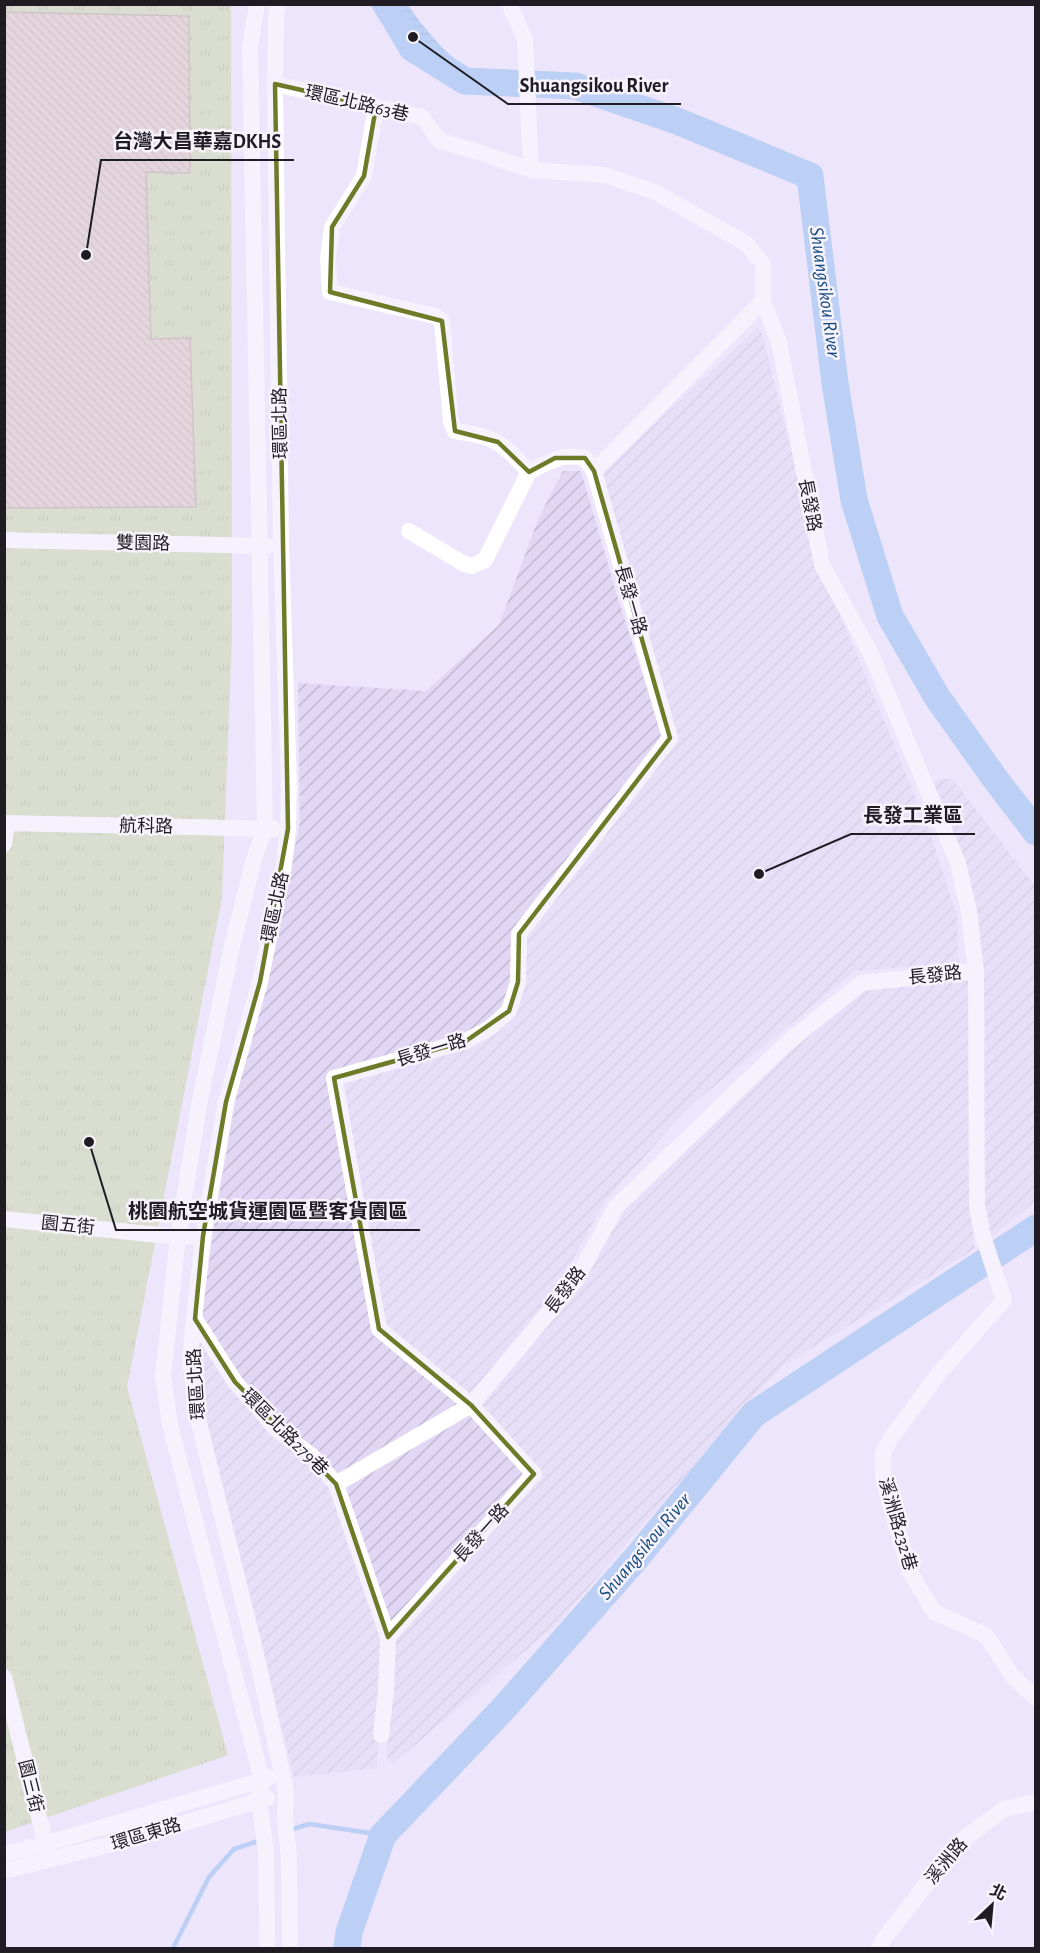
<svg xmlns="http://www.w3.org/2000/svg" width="1040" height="1953" font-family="'Alegreya Sans','Noto Sans TC',sans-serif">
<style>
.industrial{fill:url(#industrial-furrows)}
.grass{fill:url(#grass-tufts)}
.water{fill:url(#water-rules)}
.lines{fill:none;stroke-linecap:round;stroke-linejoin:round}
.stream{stroke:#81b4ec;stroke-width:4.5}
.river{stroke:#81b4ec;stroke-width:27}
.building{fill:url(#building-back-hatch);stroke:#ae998d;stroke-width:1.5}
.minor{stroke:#fff;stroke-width:16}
.marked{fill:none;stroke:#6d7b29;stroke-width:4.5;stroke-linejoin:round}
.labels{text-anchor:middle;stroke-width:5;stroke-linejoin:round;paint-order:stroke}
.street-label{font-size:18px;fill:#1f1c24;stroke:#f7f4fd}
.water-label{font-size:20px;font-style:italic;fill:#14497d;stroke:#f7f4fd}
.leader{fill:none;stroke:#1f1c24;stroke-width:2}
.callout-dot{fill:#1f1c24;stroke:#f7f4fd;stroke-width:2}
.callout-label{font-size:20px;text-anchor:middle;font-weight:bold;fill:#1f1c24;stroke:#f7f4fd;stroke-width:5;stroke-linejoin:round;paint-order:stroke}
</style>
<defs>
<pattern id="industrial-furrows" width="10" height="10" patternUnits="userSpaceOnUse" patternTransform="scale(1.5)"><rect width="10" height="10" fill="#e1d7f4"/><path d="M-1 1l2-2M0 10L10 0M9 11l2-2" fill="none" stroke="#c1b8d1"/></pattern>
<pattern id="grass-tufts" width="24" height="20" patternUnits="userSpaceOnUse" patternTransform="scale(1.5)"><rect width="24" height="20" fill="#c4d49c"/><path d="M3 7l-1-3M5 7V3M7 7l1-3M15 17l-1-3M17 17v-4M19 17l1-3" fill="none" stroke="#a8b586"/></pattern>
<pattern id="water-rules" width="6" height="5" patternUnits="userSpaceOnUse" patternTransform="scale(1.5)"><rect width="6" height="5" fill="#81b4ec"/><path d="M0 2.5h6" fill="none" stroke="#6f9aca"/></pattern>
<pattern id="building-back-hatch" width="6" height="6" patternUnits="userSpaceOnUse" patternTransform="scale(1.5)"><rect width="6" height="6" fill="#d7c1b4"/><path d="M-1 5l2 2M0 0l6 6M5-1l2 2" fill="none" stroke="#b8a59b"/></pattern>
</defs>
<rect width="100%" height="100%" fill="#ece5fb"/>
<!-- industrial -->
<g class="industrial">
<path d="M758,327l4,7 59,234 109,264 27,84 2,47 -104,8 -167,137 -83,93 -46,84 -89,114 -84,-74 -42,-241 168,-65 15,-83 150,-200 -75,-262z"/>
<path d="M563,471h18l35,121 46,144 -146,189 -6,58 -9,25 -14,12 -25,16 -133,36 47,259 89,75 -129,75 -99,-100 -36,-64 16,-110 19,-109 36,-144 28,-131 -2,-140 128,8 73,-66 40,-108z"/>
<path d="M952,778l83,108v315l-45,38 -6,-30 -2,-102 3,-75 -2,-69 -7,-60 -35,-105 -6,-9v-8z"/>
<path d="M970,979l-1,226 6,44 -191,116 -30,31 -195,226 -165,141 -7,-3 6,-123 148,-164 -64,-68 104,-121 44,-74 159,-153 79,-66z"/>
<path d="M198,1337l134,149 52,152 -7,130 -83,9 -91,-361z"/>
<path d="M469,1406l61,68 -140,155 -51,-143z"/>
</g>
<!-- grass -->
<path class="grass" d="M4,5h227l1,630 -10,263 -95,489 101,368 -223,77z"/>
<!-- water -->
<path class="water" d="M371,5h37c16,24 36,46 59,65l-17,12c-32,-21 -62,-42 -79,-77z"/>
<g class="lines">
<!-- stream -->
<g class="stream">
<path d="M290,1830l19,-6 74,11"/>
<path d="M173,1948l36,-71 25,-28 25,-8"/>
</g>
<!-- river -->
<g class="river">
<path d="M386,4l26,44 53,33 110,5 102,35 133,55 25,207 19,117 36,116 47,81 59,83 40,52"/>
<path d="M347,1948l2,-16 34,-97 120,-126 135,-153 116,-142 282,-186"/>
</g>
</g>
<!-- building -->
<path class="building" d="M4,12l185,4 1,157 -44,-1 5,167 39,-1 6,169 -192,1z"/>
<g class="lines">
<!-- minor -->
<g class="minor">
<path d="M257,4l-7,43 15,781 -11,31 -22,87 -33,159 -21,132 -15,139 7,49 92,355 -3,20 7,53 1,95"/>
<path d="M278,4l-2,12 -1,68 6,461 8,240 -1,44 -4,36 -24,117 -34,120 -23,134 -13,122 6,53 62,251 28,130 -1,29 4,36 1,91"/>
<path d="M509,4l16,35 6,131"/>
<path d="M275,84l147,33 18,24 38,11 53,18 73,5 51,17 92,52 16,20v37l16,41 43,223 48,87 88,211 11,49 7,59 1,234 6,31 21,64 -64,72 -49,66 -8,15v26l27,93 24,40 51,23 7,9 20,32 24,22"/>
<path d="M376,107l-12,69 -32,51 -4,32 2,33 105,24 7,5 9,100 4,10c40,5 48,12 74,41 21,-11 32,-19 56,-14l9,13"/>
<path d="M409,531l55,33 8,2 13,-6 44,-88"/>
<path d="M4,540l264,6"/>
<path d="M4,823l270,6"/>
<path d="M4,844l3,-21"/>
<path d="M4,1219l174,18h11"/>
<path d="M195,1319l40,63 41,47 36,27 24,28 52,153 -2,54 -5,44"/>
<path d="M336,1484l135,-79 105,-125 40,-73 172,-165 74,-59 114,-12"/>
<path d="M388,1637l146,-163 -63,-69 -92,-76 -45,-251 132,-37 24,-13 19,-17 9,-29 1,-48 151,-196 -76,-267 169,-170"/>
<path d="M4,1677l44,176"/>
<path d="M4,1854l41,-10 224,-66"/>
<path d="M4,1871l120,-30 143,-43"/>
<path d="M879,1948l4,-8 75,-97 46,-34 32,-7"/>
</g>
</g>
<!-- marked area -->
<path d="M0 0H1040V1953H0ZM275,84l101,23 -12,69 -32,51 -2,65 112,29 13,110 43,11 31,30 26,-14h30l9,13 76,267 -151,196 -1,48 -9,29 -43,30 -132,37 45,251 92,76 63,69 -146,163 -52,-153 -101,-102 -40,-63 8,-83 23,-134 34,-120 28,-153z" fill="#ece5fb" fill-opacity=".55" fill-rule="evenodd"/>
<path class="marked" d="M275,84l101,23 -12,69 -32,51 -2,65 112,29 13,110 43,11 31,30 26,-14h30l9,13 76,267 -151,196 -1,48 -9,29 -43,30 -132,37 45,251 92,76 63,69 -146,163 -52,-153 -101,-102 -40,-63 8,-83 23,-134 34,-120 28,-153z"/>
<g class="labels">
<!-- street labels -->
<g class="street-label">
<text transform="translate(357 103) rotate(13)" y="6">環區北路63巷</text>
<text transform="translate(280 423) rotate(-91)" y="6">環區北路</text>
<text transform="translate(810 505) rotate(79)" y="6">長發路</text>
<text transform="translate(143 543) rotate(1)" y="6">雙園路</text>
<text transform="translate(631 600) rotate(74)" y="6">長發一路</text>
<text transform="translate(146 826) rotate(1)" y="6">航科路</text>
<text transform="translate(275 907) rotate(-78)" y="6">環區北路</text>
<text transform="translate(935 975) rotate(-6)" y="6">長發路</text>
<text transform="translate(431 1050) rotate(-17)" y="6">長發一路</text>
<text transform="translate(68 1225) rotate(6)" y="6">園五街</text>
<text transform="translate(565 1290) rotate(-53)" y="6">長發路</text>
<text transform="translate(196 1384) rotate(-94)" y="6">環區北路</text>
<text transform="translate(285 1432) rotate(45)" y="6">環區北路279巷</text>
<text transform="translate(898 1524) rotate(74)" y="6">溪洲路232巷</text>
<text transform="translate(481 1533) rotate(-48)" y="6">長發一路</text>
<text transform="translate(31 1786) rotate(76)" y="6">園三街</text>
<text transform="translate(146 1834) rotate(-17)" y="6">環區東路</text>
<text transform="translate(946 1861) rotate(-50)" y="6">溪洲路</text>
</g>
<!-- water labels -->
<g class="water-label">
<text transform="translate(826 292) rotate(82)" y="7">Shuangsikou River</text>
<text transform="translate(644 1546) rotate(-50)" y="7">Shuangsikou River</text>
</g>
</g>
<!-- callouts -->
<path class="leader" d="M413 37L508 104H681M86 255L101 160H294M759 874L851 834H975M89 1142L116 1230H420"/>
<g class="callout-dot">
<circle cx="413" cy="37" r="6"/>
<circle cx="86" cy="255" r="6"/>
<circle cx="759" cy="874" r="6"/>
<circle cx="89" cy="1142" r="6"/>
</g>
<g class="callout-label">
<text x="594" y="92">Shuangsikou River</text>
<text x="197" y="148">台灣大昌華嘉DKHS</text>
<text x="913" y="822">長發工業區</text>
<text x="268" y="1218">桃園航空城貨運園區暨客貨園區</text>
</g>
<!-- border -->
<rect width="1040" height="1953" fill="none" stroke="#1f1c24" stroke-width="12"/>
<!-- north arrow -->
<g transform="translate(992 1905) rotate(26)" stroke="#f7f4fd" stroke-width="4.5" paint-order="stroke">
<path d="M0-4.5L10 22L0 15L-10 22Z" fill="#1f1c24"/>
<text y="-9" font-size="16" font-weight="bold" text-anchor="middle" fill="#1f1c24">北</text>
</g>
</svg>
